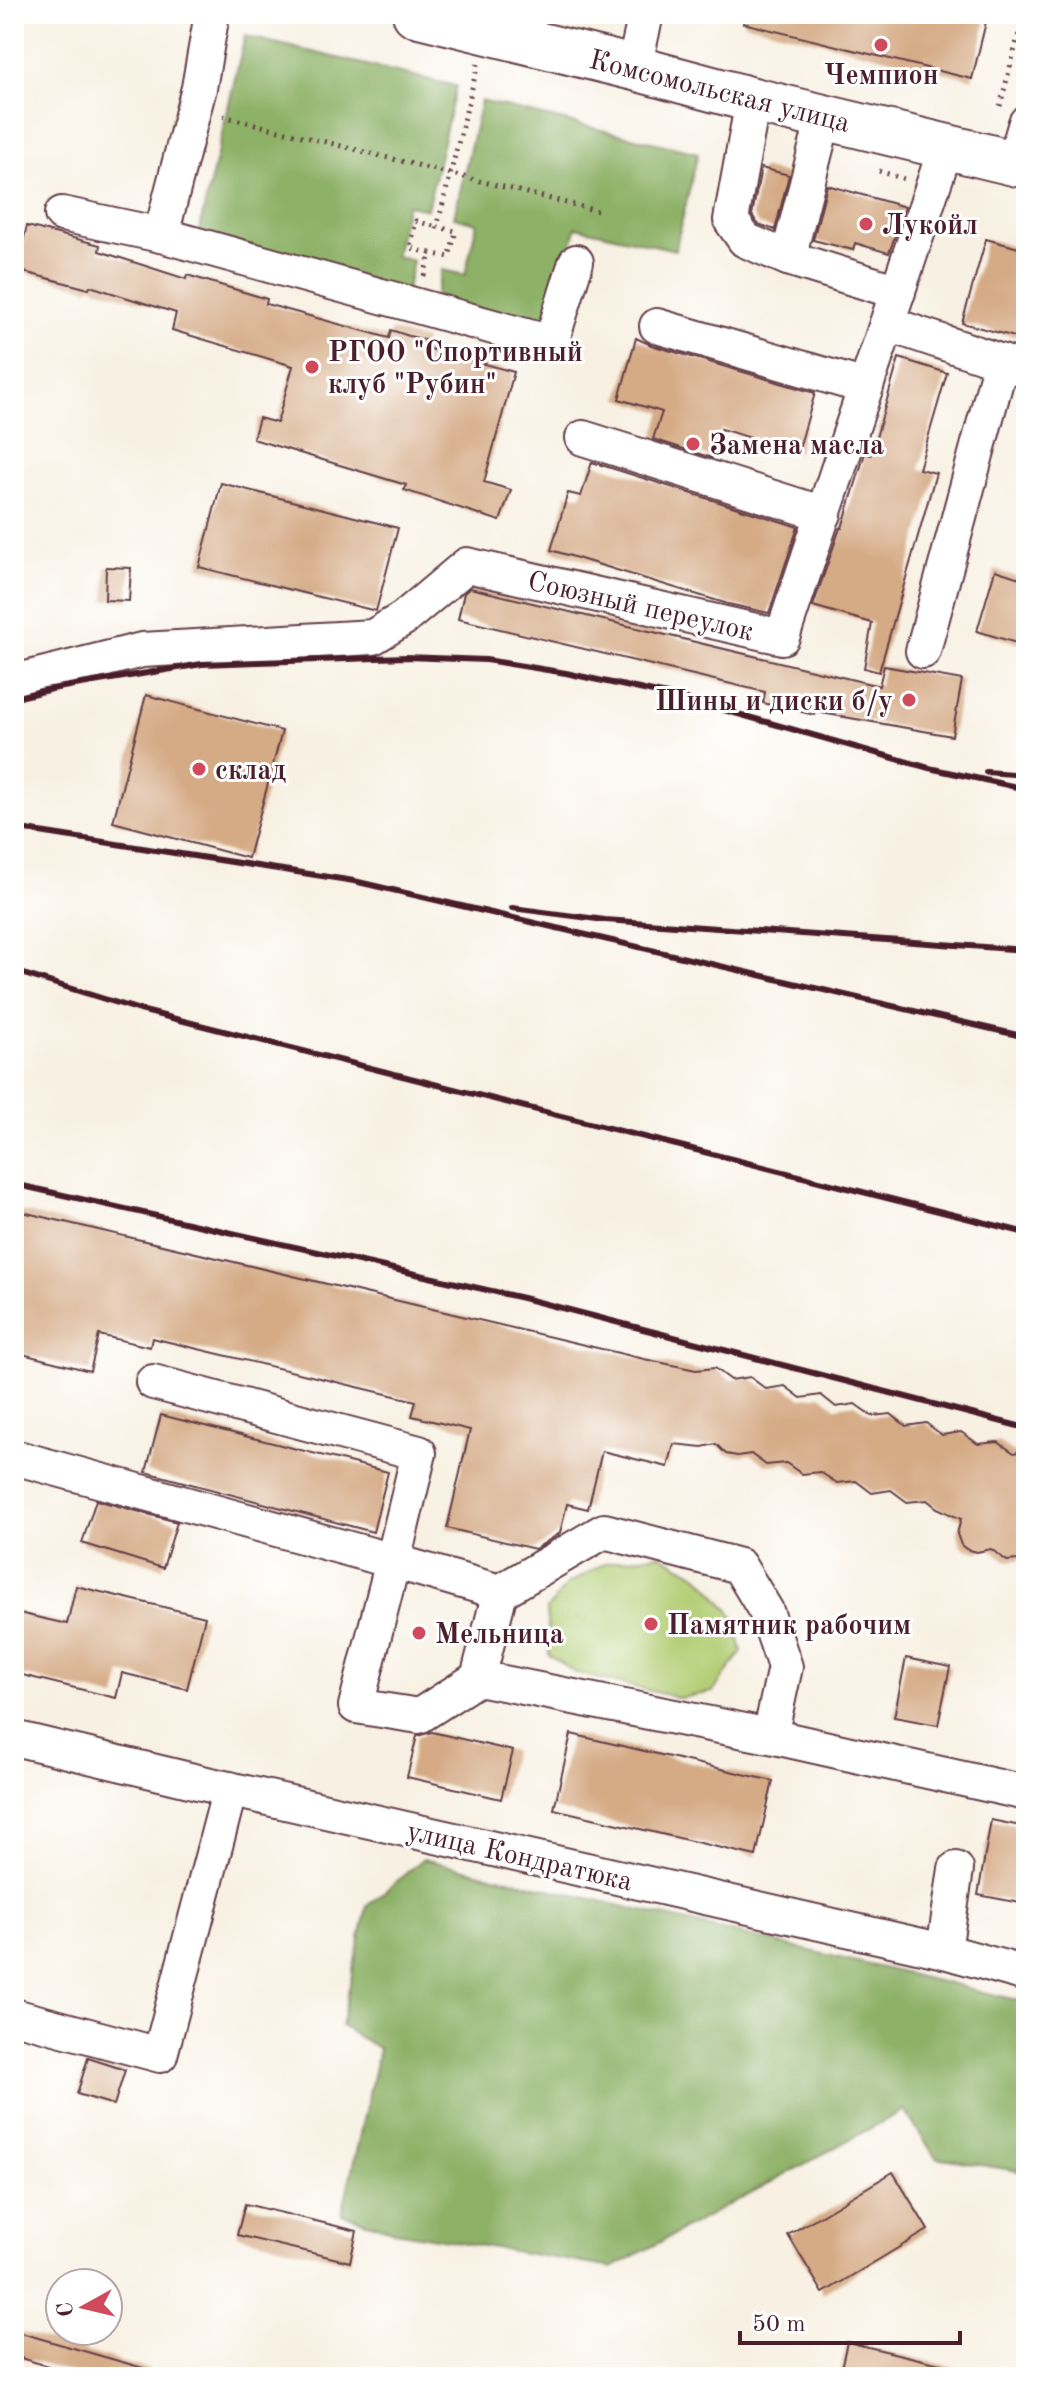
<svg xmlns="http://www.w3.org/2000/svg" width="1040" height="2391" font-family="'Old Standard TT',serif">
<style>
.green{fill:#b2ce74;stroke:#7e7650;stroke-width:2}
.forest{fill:#8db166;stroke:#6c6848;stroke-width:2}
.building{fill:#d5ab86}
.lines{fill:none;stroke-linecap:round;stroke-linejoin:round}
.minor-casing{stroke:#643e47;stroke-width:38}
.major-casing{stroke:#643e47;stroke-width:48}
.path{stroke:#643e47;stroke-width:5;stroke-dasharray:2 6;stroke-linecap:butt}
.minor{stroke:#fff;stroke-width:34}
.major{stroke:#fff;stroke-width:44}
.rail{stroke:#4a1f2b;stroke-width:6}
.poi-dot{fill:#d1495b;stroke:#fff;stroke-width:3}
.labels{text-anchor:middle;stroke-width:6;stroke-linejoin:round;paint-order:stroke}
.poi-label{font-size:28px;font-weight:bold;fill:#4a1f2b;stroke:#fff;text-anchor:start}
.street-label{font-size:28px;fill:#4a1f2b;stroke:#fff}
</style>
<rect width="100%" height="100%" fill="#fff"/>
<filter id="ink" filterUnits="userSpaceOnUse"><feTurbulence type="fractalNoise" baseFrequency=".0125" numOctaves="2"/><feDisplacementMap in="SourceGraphic" scale="16" xChannelSelector="R" yChannelSelector="G"/><feConvolveMatrix kernelMatrix="1 2 1 2 8 2 1 2 1" color-interpolation-filters="sRGB"/></filter>
<filter id="wash" filterUnits="userSpaceOnUse"><feTurbulence type="fractalNoise" baseFrequency=".006" numOctaves="4" result="noise"/><feDisplacementMap in="SourceGraphic" scale="32" xChannelSelector="R" yChannelSelector="G"/><feGaussianBlur stdDeviation="1.8" result="paint"/><feColorMatrix in="noise" values="0 0 0 0 0 0 0 0 0 0 0 0 0 0 0 0 0 1.4 0 .05"/><feComposite in="paint" operator="in"/></filter>
<g filter="url(#wash)">
<rect width="100%" height="100%" fill="#f8f1e3"/>
<!-- green -->
<path class="green" d="M659,1554l40,22 34,39 9,36 -29,41 -33,6 -104,-25 -27,-18 -2,-46 20,-24 38,-22z"/>
<!-- forest -->
<g class="forest">
<path d="M245,36l211,50 -29,123 -20,-4 -12,51 18,5 -7,32 -210,-50z"/>
<path d="M481,101l217,52 -23,97 -99,-23 -23,100 -118,-28 7,-29 23,5 12,-52 -23,-6z"/>
<path d="M423,1859l603,143v170l-90,-14 -32,-48 -292,158 -217,-37 -53,-17 37,-165 -38,-23 26,-120z"/>
</g>
<g id="blocks">
<!-- building -->
<g class="building">
<path d="M744,14h207l35,8 -14,57 -229,-56z"/>
<path d="M761,168l28,7 -14,55 -17,-6 -6,-9z"/>
<path d="M827,185l78,22 -16,46 -34,-10 -2,7 -40,-10z"/>
<path d="M27,226l73,19 -1,6 87,28 1,-4 80,24 -1,5 123,34 2,-8 18,6 16,4 -2,7 91,25 -30,110 27,8 -11,31 -96,-31 2,-5 -153,-46 6,-21 18,5 16,-57 -121,-36 4,-17 -86,-27 -1,3 -73,-19z"/>
<path d="M986,239l40,11v90l-64,-17z"/>
<path d="M636,338l15,7 164,48 -17,59 -77,-23 -9,29 -59,-19 9,-27 -43,-13z"/>
<path d="M899,358l48,15 -28,96 17,4 -57,199 -15,-4 8,-45 -59,-17 27,-78h2l23,-75 6,2z"/>
<path d="M592,462l206,65 -29,86 -41,-9 -177,-54 17,-57 13,3z"/>
<path d="M221,483l177,45 -22,83 -177,-44z"/>
<path d="M106,567l25,1 -2,33 -24,-1z"/>
<path d="M995,570l31,10v66l-49,-15z"/>
<path d="M470,588l409,98 5,-20 78,14 -10,56 -136,-24 -1,3 -52,-12 2,-11 -307,-73 6,-26z"/>
<path d="M146,695l136,36 -34,127 -135,-36z"/>
<path d="M14,1210l630,149 52,11 19,-2 16,12 19,-3 16,12 19,-3 16,12 20,-3 15,12 19,-3 17,12 19,-2 15,12 20,-3 16,12 19,-3 17,12 20,-2 16,11 12,-3v105l-8,5 -11,1 -16,-12 -14,3 -11,-3 -5,-4 -4,-11 4,-15 -24,-11 -10,-8 -20,2 -16,-12 -19,3 -16,-12 -19,2 -17,-11 -18,2 -16,-11 -20,2 -15,-11 -14,2 -11,-2 -10,-10 -14,3 -28,-3 -6,23 -66,-16 -14,58 -21,-5 -7,29 -25,16 -88,-21 23,-98 -58,-14 4,-15 -264,-63 -2,9 -51,-12 -9,36 -76,-19z"/>
<path d="M161,1415l227,57 -15,60 -227,-60z"/>
<path d="M96,1500l81,22 -14,46 -81,-25z"/>
<path d="M76,1586l129,31 -18,72 -65,-16 -6,25 -102,-25v-61l53,12z"/>
<path d="M906,1658l44,9 -12,58 -44,-8z"/>
<path d="M432,1732l81,19 -12,48 -94,-22 10,-41z"/>
<path d="M571,1734l202,47 -17,75 -202,-47z"/>
<path d="M991,1820l35,7v77l-48,-9z"/>
<path d="M88,2058l37,12 -11,35 -37,-11z"/>
<path d="M893,2172l35,58 -105,63 -35,-58z"/>
<path d="M245,2204l112,27 -7,31 -113,-27z"/>
<path d="M21,2333l129,37 -1,7h-64l-71,-21z"/>
<path d="M847,2342l110,26 -2,9h-116z"/>
</g>
</g>
</g>
<g filter="url(#ink)">
<use href="#blocks" fill-opacity="0" stroke="#643e47" stroke-width="2"/>
<g class="lines">
<!-- minor casing -->
<g class="minor-casing">
<g id="minor">
<path d="M634,68l12,-54"/>
<path d="M753,100l-22,120 14,20 43,18 110,34"/>
<path d="M1014,163l12,-40"/>
<path d="M62,214l99,21 390,108 25,-81"/>
<path d="M161,235l38,-147 13,-74"/>
<path d="M788,258l36,-141"/>
<path d="M888,324l138,46"/>
<path d="M657,326l209,61"/>
<path d="M583,438l241,76"/>
<path d="M923,651l78,-289"/>
<path d="M14,682l128,-32 231,-13 31,-19 63,-53 315,72 164,-490"/>
<path d="M153,1382l266,71 -26,108 107,31"/>
<path d="M14,1457l379,104 -37,145 63,10 59,-38"/>
<path d="M770,1736l15,-69 -19,-56 -27,-45 -135,-35 -104,61 -22,86 292,58 256,57"/>
<path d="M14,1738l188,45 742,168 82,23"/>
<path d="M944,1951l12,-82"/>
<path d="M14,2016l146,39 70,-266"/>
</g>
</g>
<!-- major casing -->
<g class="major-casing">
<path id="major" d="M415,14l219,54 119,32 273,66"/>
</g>
<!-- path -->
<g class="path">
<path d="M1000,106l24,-92"/>
<path d="M223,116l375,95"/>
<path d="M879,171l25,8"/>
<path d="M430,253l-20,-5 6,-27 21,6"/>
<path d="M424,276l6,-23 19,4 7,-26 -19,-4 41,-163"/>
</g>
<!-- minor -->
<use href="#minor" class="minor"/>
<!-- major -->
<use href="#major" class="major"/>
<!-- rail -->
<g class="rail">
<path d="M14,698l31,-8 157,-26 204,-7 80,3 80,13 119,26 244,69 97,21"/>
<path d="M986,772l40,3"/>
<path d="M14,828l340,53 672,156"/>
<path d="M512,908l93,12 421,30"/>
<path d="M14,971l126,39 886,223"/>
<path d="M14,1184l509,114 503,130"/>
</g>
</g>
</g>
<!-- markers -->
<g class="poi-dot">
<circle cx="881" cy="45" r="8"/>
<circle cx="866" cy="224" r="8"/>
<circle cx="312" cy="367" r="8"/>
<circle cx="693" cy="444" r="8"/>
<circle cx="909" cy="700" r="8"/>
<circle cx="199" cy="769" r="8"/>
<circle cx="651" cy="1624" r="8"/>
<circle cx="419" cy="1633" r="8"/>
</g>
<g class="labels">
<!-- poi labels -->
<g class="poi-label">
<text x="881" y="84" text-anchor="middle">Чемпион</text>
<text x="882" y="234">Лукойл</text>
<text x="328" y="361">РГОО "Спортивный<tspan x="328" dy="32">клуб "Рубин"</tspan></text>
<text x="709" y="454">Замена масла</text>
<text x="893" y="710" text-anchor="end">Шины и диски б/у</text>
<text x="215" y="779">склад</text>
<text x="667" y="1634">Памятник рабочим</text>
<text x="435" y="1643">Мельница</text>
</g>
<!-- street labels -->
<g class="street-label">
<text transform="translate(720 90) rotate(14)" y="10">Комсомольская улица</text>
<text transform="translate(641 605) rotate(13)" y="10">Союзный переулок</text>
<text transform="translate(520 1855) rotate(13)" y="10">улица Кондратюка</text>
</g>
</g>
<!-- margin -->
<rect width="1040" height="2391" fill="none" stroke="#fff" stroke-width="48"/>
<!-- north arrow -->
<g transform="translate(84 2307) rotate(262)"><circle r="38" fill="#ffffff" stroke="#b7a5aa" stroke-width="2"/>
<path d="M0-6L14 30L0 20L-14 30Z" fill="#d1495b"/>
<text y="-12" font-size="22" font-weight="bold" text-anchor="middle" fill="#4a1f2b">С</text>
</g>
<!-- scale -->
<path d="M740 2331v12h220v-12" fill="none" stroke="#4a1f2b" stroke-width="4"/>
<text x="752" y="2331" font-size="24" fill="#4a1f2b" stroke="#ffffff" stroke-width="6" paint-order="stroke">50 m</text>
</svg>
